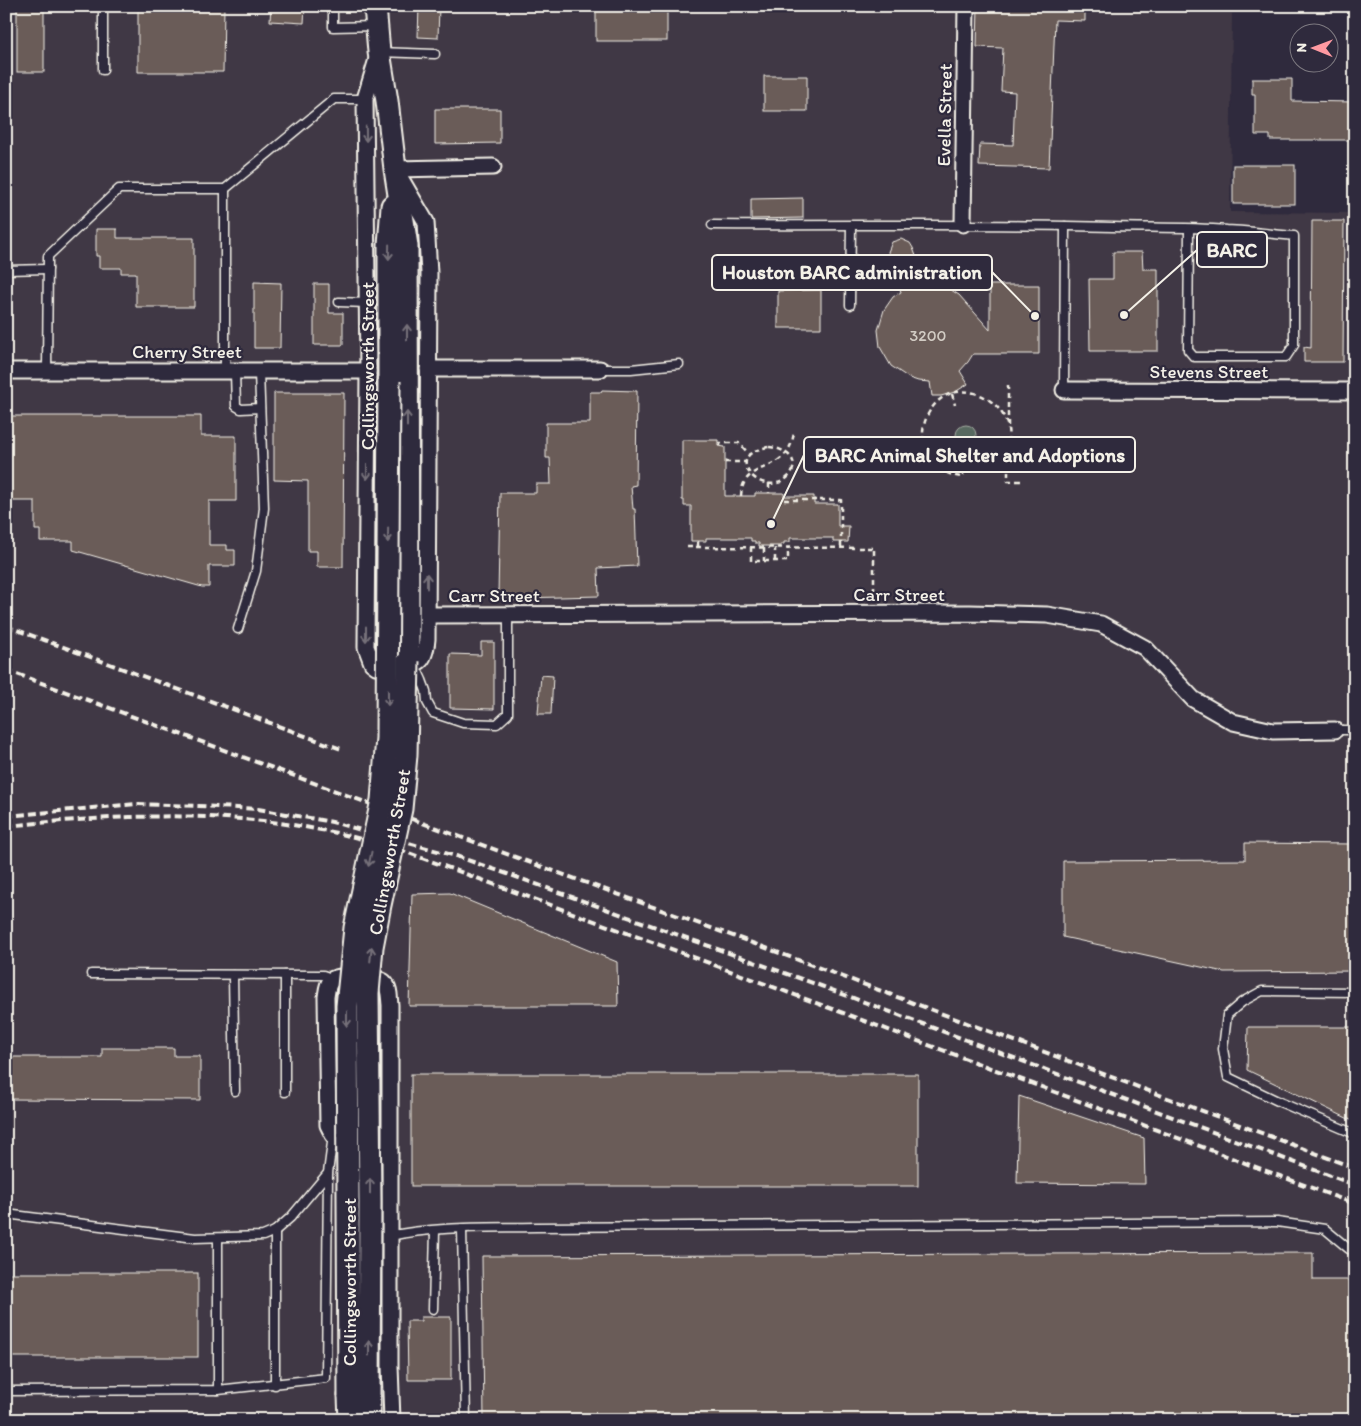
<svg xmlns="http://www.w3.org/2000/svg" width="1361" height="1426" font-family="Itim,sans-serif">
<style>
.built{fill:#413945}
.green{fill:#596961;stroke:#a6ada4}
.building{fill:#6b5c59;stroke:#f4f1e8}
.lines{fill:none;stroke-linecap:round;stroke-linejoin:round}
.service-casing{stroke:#f4f1e8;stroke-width:11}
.minor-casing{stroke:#f4f1e8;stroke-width:19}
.secondary-casing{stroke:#f4f1e8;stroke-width:25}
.path{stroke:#f4f1e8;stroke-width:2.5;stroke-dasharray:5 4;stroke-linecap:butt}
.service{stroke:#2f2a3d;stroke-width:8}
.minor{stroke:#2f2a3d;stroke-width:15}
.secondary{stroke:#2f2a3d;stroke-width:21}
.rail{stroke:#f4f1e8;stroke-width:4;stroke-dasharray:8 4;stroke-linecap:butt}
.secondary-bridge-casing{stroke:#f4f1e8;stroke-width:25;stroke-linecap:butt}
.secondary-bridge{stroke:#2f2a3d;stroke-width:21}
.oneway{stroke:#747079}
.labels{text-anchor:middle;stroke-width:4.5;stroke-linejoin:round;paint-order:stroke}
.number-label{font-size:16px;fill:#d2ccc4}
.street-label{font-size:19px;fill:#f4f1e8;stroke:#2f2a3d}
.leader{fill:none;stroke:#f4f1e8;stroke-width:2}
.callout-dot{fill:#f4f1e8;stroke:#2f2a3d;stroke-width:2}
.callout{fill:#2f2a3d;stroke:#f4f1e8;stroke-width:2}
.callout-label{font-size:20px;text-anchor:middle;font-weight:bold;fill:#f4f1e8}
</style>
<rect width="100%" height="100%" fill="#2f2a3d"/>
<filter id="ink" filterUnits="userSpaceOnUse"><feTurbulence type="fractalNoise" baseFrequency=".02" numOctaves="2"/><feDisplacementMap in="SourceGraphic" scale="10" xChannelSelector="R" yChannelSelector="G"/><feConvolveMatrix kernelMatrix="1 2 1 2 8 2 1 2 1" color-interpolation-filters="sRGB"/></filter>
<g filter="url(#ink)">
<!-- built -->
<path class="built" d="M6,6h1226l-2,206 125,1 -2,184h2v1023h-1349z"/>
<!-- green -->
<circle class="green" cx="966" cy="435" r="10"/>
<!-- building -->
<g class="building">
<rect x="17" y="6" width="27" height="66"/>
<path d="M138,6h86l-1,66h-85z"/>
<path d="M271,6h34l-1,17 -34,-2z"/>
<path d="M419,6h20l-1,32 -20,-1z"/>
<rect x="596" y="6" width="71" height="35"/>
<path d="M978,6h107v15l-30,-1 -6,148 -70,-2 1,-22 33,1 2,-53 -14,-1 2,-43 -26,-1z"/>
<rect x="764" y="76" width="43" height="35"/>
<path d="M1252,79h40v22l63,1v38h-85v-5h-15v-41h-3z"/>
<path d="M435,109h65v34l-65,1z"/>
<rect x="1233" y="165" width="62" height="39"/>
<path d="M803,198v20l-52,1v-20z"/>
<path d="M1312,221h32l-1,141h-39v-15l7,1z"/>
<path d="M96,229h21v9h77v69h-58v-34h-15v-5h-22v-12h-3z"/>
<path d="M901,239l9,4 3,5 13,35 19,3 14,9 31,35v-45h49v69h-66l-5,8 -8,9 8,13 -13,8 -14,4h-9l-2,-14 -12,-1 -9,-3 -18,-12 -11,-19 -2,-17 6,-20 9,-13 8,-5 -13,-40 4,-10z"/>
<path d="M1113,252h29l1,17h15v82h-68l-1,-72h24z"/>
<path d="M254,282l27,1 -1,65h-26z"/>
<path d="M314,284h15v29h14v32h-29z"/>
<path d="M821,290v38h-43v-37z"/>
<path d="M602,390l35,1 -1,94 -5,1 2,23h2l2,57 -39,2 1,28 -78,2 -1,2h-15v-3l-7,-1 2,-103h36v-9h15l-1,-26h-4v-35h44v-31h11z"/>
<path d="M274,393h70l-1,174h-26v-16h-9v-70l-34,-1z"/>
<path d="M6,416h195v20h35v65h-27v44h18v5h8v16h-26v21h-7l-129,-37v-9h-33v-11h-5v-29h-29z"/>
<path d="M682,440h36v6l7,1v49h30v-3h29v3h30v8h24v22h11l-1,16h-15v-4h-43v4h-6v2h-3v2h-22v-3h-4v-2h-4v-3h-45v3h-15v-35h-7v-6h-2z"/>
<path d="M481,642h13v67l-44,-1v-54l31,1z"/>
<path d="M541,675l12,1 -2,38h-13z"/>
<path d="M1245,843l110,1v127l-131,1 -161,-35v-76l182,-1z"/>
<path d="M450,893l167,69 1,44h-209l3,-112z"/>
<path d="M1248,1027h107v95l-108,-52z"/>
<path d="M102,1048h72v8h26v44l-194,-1v-42h96z"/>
<rect x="411" y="1074" width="507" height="112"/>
<path d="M1019,1096l125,42 1,46 -128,-1z"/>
<path d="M1313,1253v27h42v140h-871l-2,-164z"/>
<rect x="6" y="1273" width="192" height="84"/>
<path d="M421,1317h30v63h-43l-1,-59h14z"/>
</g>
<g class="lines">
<!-- service casing -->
<g class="service-casing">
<g id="service">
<path d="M103,6v64"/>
<path d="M333,6v21l43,-1"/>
<path d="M379,52l56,2"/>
<path d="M225,189v182"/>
<path d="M712,225c134,1 268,-2 401,2 38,1 76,0 114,3 22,1 45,4 67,6v109l-8,12h-92l-6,-7 1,-121"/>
<path d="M6,270l42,-1"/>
<path d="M339,302l28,1"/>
<path d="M850,305l1,-79"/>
<path d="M600,369h31l48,-5"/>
<path d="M47,371l1,-115 71,-67h106l109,-90h31"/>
<path d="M235,372l1,34 5,3 19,-1"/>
<path d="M1064,390l1,-164"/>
<path d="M238,629l18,-58 8,-63 -5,-136"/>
<path d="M415,665l7,15 4,11 1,11 6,11 30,10 34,1 11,-10v-99"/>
<path d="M1335,730h20"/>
<path d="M91,974l232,1 11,4"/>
<path d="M233,975l2,116"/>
<path d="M1355,992l-93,-1 -20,11 -15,13 -4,34 5,28 54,26 73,31"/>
<path d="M285,1092v-117"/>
<path d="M6,1214l189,24 68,-2 12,-5 16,-14 37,-44"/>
<path d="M462,1229l4,191"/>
<path d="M390,1236c46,-10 98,-8 146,-9l741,-5 48,7 24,20 6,2"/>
<path d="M218,1238v152"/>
<path d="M433,1309l2,-78"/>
<path d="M275,1385v-154"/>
<path d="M6,1391l212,-1 108,-12 2,-205 5,-38"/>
</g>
</g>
<!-- minor casing -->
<g class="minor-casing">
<g id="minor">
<path d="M378,56l-13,43 3,272 -2,276 6,16 4,3c7,2 14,1 21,1 22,-1 28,-5 30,-28l2,-366 -3,-51 -31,-53 98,-2"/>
<path d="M963,224l3,-218"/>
<path d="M428,369h172"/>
<path d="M6,371h362"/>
<path d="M1064,390l291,1"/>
<path d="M427,615l543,-2 77,2 54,9 44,24 48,51 40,23 40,9 62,-1"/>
<path d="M389,1154l-15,1 -35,-16 -6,-4 -5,-10 -2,-128c1,-6 1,-14 7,-18 8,-4 44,-3 51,3 6,6 5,15 6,23v361l2,54"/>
</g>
</g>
<!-- secondary casing -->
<g class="secondary-casing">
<g id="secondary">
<path d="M375,6l4,46 8,49 8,68 12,77 1,415"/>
<path d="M389,381v-136l3,-39"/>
<path d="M349,1396l1,24"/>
<path d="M369,1397v23"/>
</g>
</g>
<!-- path -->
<g class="path">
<path d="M952,394l3,11"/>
<path d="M1008,426v-42"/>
<path d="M1008,444v37h14"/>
<path d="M720,446v-3h19l10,11"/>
<path d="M769,447c16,1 34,14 19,30 -25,24 -70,-23 -19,-30z"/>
<path d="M725,462h20"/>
<path d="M963,462v15c-17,-1 -29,-11 -36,-25 -6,-12 -5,-26 1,-38 29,-53 106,-2 72,45l-13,-3v13"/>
<path d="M769,483v10"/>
<path d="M741,496c2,-39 47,-18 53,-64"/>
<path d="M784,500h57v48"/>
<path d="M698,541v6"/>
<path d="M687,547l187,1v46"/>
<path d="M751,547v14h37v-13"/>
<path d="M764,548v13"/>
<path d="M775,561v-13"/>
</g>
<!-- service -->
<use href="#service" class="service"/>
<!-- minor -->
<use href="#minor" class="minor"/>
<!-- secondary -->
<use href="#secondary" class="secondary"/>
<!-- rail -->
<g class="rail">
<path d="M6,626l335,123"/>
<path d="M6,670l520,191 232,84 597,223"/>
<path d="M6,816l130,-12 63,2 59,3 74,13 124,34 77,27 288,103 534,199"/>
<path d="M6,826c104,-10 212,-17 315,4 24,4 47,11 71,17l309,113 654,244"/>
</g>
<!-- secondary-bridge casing -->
<g class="secondary-bridge-casing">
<g id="secondary-bridge">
<path d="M349,1396l-2,-390 8,-78 27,-128 5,-62 2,-357"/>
<path d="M369,1397l1,-195 -2,-209 4,-46 8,-42 21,-96 5,-54 2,-94"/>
</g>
</g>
<!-- secondary-bridge -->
<use href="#secondary-bridge" class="secondary-bridge"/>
</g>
<!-- one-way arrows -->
<defs><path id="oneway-shaft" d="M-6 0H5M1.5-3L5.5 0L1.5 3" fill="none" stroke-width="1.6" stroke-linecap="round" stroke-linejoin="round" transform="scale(1.25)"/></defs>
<g class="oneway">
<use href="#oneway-shaft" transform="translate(366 134) rotate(89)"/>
<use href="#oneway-shaft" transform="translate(389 252) rotate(91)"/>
<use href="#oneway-shaft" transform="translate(407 332) rotate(-90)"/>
<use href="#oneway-shaft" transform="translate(407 419) rotate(-90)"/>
<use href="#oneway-shaft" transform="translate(367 472) rotate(90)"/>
<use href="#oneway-shaft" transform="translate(388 535) rotate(91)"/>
<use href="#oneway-shaft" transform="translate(427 581) rotate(-90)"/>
<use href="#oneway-shaft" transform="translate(366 634) rotate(90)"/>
<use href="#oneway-shaft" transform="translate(388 698) rotate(90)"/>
<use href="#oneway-shaft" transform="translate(370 859) rotate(102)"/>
<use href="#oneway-shaft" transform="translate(371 954) rotate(-84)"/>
<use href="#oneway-shaft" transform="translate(347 1019) rotate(90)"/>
<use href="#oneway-shaft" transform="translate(370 1186) rotate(-90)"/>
<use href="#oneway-shaft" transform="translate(369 1348) rotate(-90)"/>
</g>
</g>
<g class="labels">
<!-- number labels -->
<g class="number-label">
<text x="928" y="341">3200</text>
</g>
<!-- street labels -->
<g class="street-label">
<text transform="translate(944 115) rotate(-89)" y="7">Evella Street</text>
<text x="187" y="358">Cherry Street</text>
<text transform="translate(367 366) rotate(-90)" y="7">Collingsworth Street</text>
<text x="1209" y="378">Stevens Street</text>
<text x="899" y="601">Carr Street</text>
<text x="494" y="602">Carr Street</text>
<text transform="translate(389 852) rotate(-80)" y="7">Collingsworth Street</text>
<text transform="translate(349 1282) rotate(-90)" y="7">Collingsworth Street</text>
</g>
</g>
<!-- callouts -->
<path class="leader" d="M1124 315L1197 250M1035 316L992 272M771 524L804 455"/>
<g class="callout-dot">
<circle cx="1124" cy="315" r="5"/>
<circle cx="1035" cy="316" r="5"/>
<circle cx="771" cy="524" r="5"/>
</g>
<g class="callout">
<rect x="1197" y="232" width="70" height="35" rx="5"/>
<rect x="712" y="255" width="280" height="35" rx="5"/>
<rect x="804" y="437" width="331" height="35" rx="5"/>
</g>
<g class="callout-label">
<text x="1232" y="257">BARC</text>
<text x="852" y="279">Houston BARC administration</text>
<text x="970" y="462">BARC Animal Shelter and Adoptions</text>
</g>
<!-- margin -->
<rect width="1361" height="1426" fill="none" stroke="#2f2a3d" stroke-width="25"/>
<rect x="12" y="12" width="1336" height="1401" fill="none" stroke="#f4f1e8" stroke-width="2" filter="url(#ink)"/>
<!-- north arrow -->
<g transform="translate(1314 48) rotate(271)"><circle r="24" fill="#2f2a3d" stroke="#7e7a81"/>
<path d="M0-4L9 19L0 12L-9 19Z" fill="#ff9aa2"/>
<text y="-8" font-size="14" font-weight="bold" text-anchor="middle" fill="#f4f1e8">N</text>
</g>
</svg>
